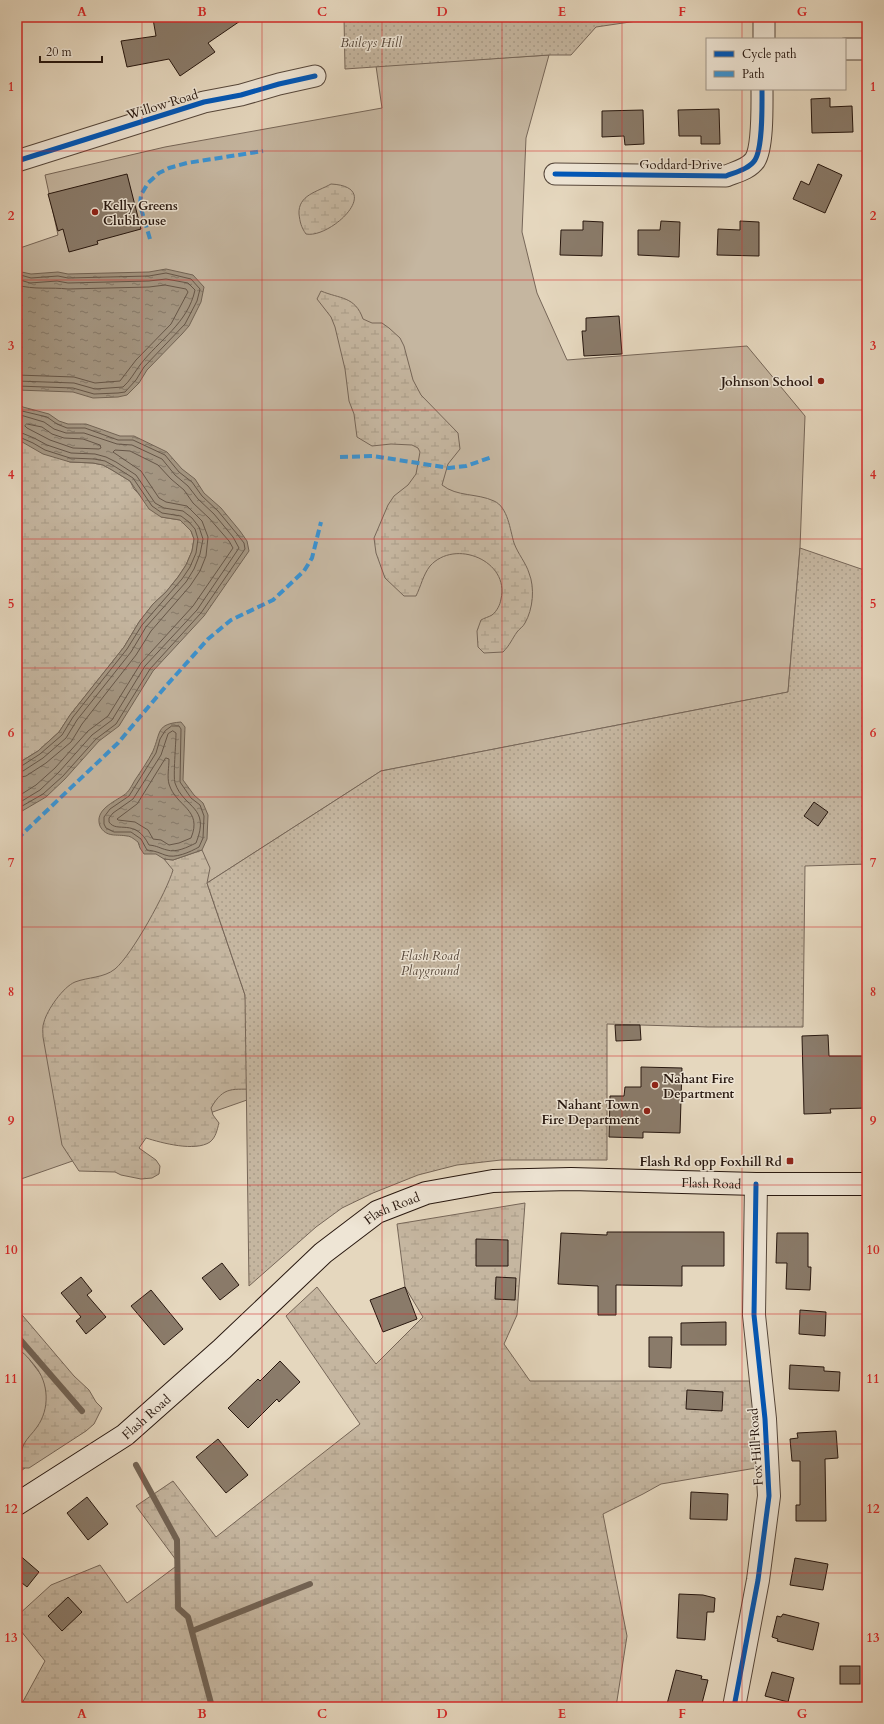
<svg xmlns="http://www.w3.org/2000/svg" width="884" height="1724" font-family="Cardo,serif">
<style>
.grass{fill:#c5b6a0;stroke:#766658}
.wetland{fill:url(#wetland-marsh);stroke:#766658}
.park{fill:url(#park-dots);stroke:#766658}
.water{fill:url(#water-ripples);stroke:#726354}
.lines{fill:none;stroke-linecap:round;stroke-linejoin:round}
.shore{stroke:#665648;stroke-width:1}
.stream{stroke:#726354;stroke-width:6}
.building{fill:#8a7b6a;stroke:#27170f}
.minor-casing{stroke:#56473b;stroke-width:23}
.tertiary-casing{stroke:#56473b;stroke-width:24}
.secondary-casing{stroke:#27170f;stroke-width:24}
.minor{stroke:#eee5d5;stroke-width:21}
.tertiary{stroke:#eee5d5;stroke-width:22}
.secondary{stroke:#eee5d5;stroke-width:22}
.quiet{stroke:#3b93d2;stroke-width:4;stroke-dasharray:8 4;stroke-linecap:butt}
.cycleway-casing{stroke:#eee5d5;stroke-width:8}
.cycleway{stroke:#0057b8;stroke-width:5}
.grid{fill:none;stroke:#d62828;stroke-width:1;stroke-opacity:0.55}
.poi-dot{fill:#8f2418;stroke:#eee5d5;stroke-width:1.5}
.labels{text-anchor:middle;stroke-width:3;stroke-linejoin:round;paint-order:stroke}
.park-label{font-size:13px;font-style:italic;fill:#56473a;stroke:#eee5d5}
.street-label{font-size:13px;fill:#27170f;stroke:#eee5d5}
.poi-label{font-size:13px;font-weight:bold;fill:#27170f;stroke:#eee5d5;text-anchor:end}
.neatline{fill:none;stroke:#d62828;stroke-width:1.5}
.grid-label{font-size:13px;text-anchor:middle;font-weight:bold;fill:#d62828}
</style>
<defs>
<pattern id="wetland-marsh" width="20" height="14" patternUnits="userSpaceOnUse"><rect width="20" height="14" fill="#c5b6a0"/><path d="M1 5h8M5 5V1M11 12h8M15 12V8" fill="none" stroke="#a99c89"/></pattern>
<pattern id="park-dots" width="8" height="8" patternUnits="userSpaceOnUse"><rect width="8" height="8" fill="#c5b6a0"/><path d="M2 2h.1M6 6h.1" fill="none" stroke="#a99c89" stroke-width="1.8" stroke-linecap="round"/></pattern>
<pattern id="water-ripples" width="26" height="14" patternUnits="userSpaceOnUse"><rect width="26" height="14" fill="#a49682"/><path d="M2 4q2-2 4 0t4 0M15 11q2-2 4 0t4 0" fill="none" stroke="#867969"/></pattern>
</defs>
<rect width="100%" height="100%" fill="#e5d7be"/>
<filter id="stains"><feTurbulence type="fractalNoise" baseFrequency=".005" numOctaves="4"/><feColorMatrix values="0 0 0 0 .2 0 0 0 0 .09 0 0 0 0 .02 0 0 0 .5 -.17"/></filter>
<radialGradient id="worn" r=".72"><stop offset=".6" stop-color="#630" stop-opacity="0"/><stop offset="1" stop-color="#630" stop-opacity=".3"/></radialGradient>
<!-- grass -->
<g class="grass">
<path d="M549,55l-23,83 -4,94 15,61 30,67 180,-14 58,70 -5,132 -12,144 -407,79 -174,112 38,112 2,105 -226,79 -4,-5v-925l41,-14 -13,-60 120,-28 217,-39 -6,-42z"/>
<path d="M17,1343l63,83 -63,48z"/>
</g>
<!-- wetland -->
<g class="wetland">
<path d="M331,184c55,3 -1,55 -25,50 -5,-7 -6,-12 -7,-20 -1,-19 18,-22 32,-30z"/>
<path d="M321,291c19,8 34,5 42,28l9,4h10l7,5 11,10 4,8 9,34 8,15 37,38 2,16 -12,15 -6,21c15,12 35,8 52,16 14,6 16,29 20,42 4,11 12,20 15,30 6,15 4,36 -4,50 -2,4 -6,6 -8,9 -5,7 -7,13 -14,20l-19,1 -6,-6 -1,-16 4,-11c3,-2 8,-3 11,-5 5,-4 8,-10 9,-16 9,-38 -46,-61 -71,-33 -7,9 -9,20 -14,30h-12l-19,-18 -9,-25 -2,-15 14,-33 6,-9 14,-11 8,-11 4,-22 -2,-4 -6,-3 -21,-1 -19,2 -15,-9 -3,-23 -5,-13 -4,-32 -10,-42 -4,-10 -14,-18z"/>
<path d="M17,439l53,23 23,1 10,2 9,5 18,11 4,8 27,28 19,3 11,11 3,8 -2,12 -6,14 -8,12 -12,15 -13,12 -14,18 -15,25 -54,68 -11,17 -21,19 -21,13z"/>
<path d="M202,850l8,18 -3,15 38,112 12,94c-24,1 -33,-4 -46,19l2,7 6,8c-2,7 -3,14 -9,19 -15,10 -48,1 -64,-4l-7,10 17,12 4,6 -1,8 -7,4 -11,1 -20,-4 -6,-3 -36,-1 -17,-26 -19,-108c0,-5 -1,-10 1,-15 3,-12 19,-35 31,-40 13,-5 29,-4 40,-13 17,-14 52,-78 58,-99l-9,-11 9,1z"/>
<path d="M525,1203l-8,112 -13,29 26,37h231l7,85 -107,18 -18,10 -40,20 24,122 -11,71h-596l25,-46 -28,-35v-10l34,-31 49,-20 27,38 52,-39 -43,-58 37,-25 43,56 144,-113 -74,-108 31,-29 59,77 47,-47 -18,-30 -8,-63z"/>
<path d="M17,1309l57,67 15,14 7,12 6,6 -8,16 -8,7 -57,37h-9c0,-8 0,-16 4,-24 3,-6 9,-11 13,-17 13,-18 12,-44 -2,-61 -5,-6 -11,-14 -18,-17z"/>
</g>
<!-- park -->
<g class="park">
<path d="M344,17h320l-68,10 -25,28h-22l-204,14z"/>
<path d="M800,548l67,23v293l-62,2 -2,161h-95l-101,-3v136h-106l-44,5 -39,10 -45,18 -31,15 -26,19 -67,59 -4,-291 -38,-112 174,-112 407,-79z"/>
</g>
<!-- water -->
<g class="water">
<path d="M166,269l27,6 11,12 -3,15 -12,24 -7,8 -35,36 -8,13 -12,12 -9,2 -25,1 -20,-6 -56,-2v-119l14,3 27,-2 10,2 81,-2z"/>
<path d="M17,402l6,5 26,7 10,7 9,3h18l34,12h14l33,16 15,17 13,10 9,14 17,15 19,23 7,10 2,10 -45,65 -51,55 -34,55 -20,15 -34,38 -19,18 -29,17v-50l21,-13 21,-19 11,-17 54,-68 15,-25 14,-18 13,-12 12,-15 8,-12 6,-14 2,-12 -3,-8 -11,-11 -19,-3 -12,-8 -19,-28 -18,-11 -9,-5 -10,-2 -23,-1 -27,-8 -26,-15z"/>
<path d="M181,722l4,5 -2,53 11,15 9,8 5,12 -1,24 -5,11 -29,10 -9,-1 -8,-5h-12l-4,-6 -2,-6c-3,-2 -7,-6 -11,-6 -10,-2 -21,2 -27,-10 -6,-16 14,-24 24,-31 5,-3 8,-10 11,-15 6,-9 13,-19 18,-29 8,-19 3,-27 28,-29z"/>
</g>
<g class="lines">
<!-- shore -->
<g class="shore">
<path d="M17,274l14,4 27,-2 10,2 81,-2 17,-3 25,6 9,10 -3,12 -12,23 -41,43 -8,13 -11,12 -7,1 -24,1 -21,-6 -56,-2"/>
<path d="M17,279l13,4 27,-2 11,2 81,-2 17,-2 22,4 7,7c-7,33 -36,50 -55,75 -6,8 -10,16 -17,22l-28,2 -21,-6 -57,-2"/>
<path d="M17,285c17,5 34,2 51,4l81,-2 16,-2 21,4 2,3 -17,32 -35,36 -16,21 -25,2 -21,-6 -57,-2"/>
<path d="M17,407l5,4 25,6 10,7 10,4h18l33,12h15l32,15 14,17 13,10 10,14 16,15 19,23 7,9 1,6 -44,64 -51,56 -34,55 -20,15 -33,37 -20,18 -26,15"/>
<path d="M17,414l27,8 10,7 12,4h18l33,11 15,1 30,14 13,16 13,11 10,13 16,15 19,23 6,11 -42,62 -52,56 -33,54 -20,15 -33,37 -19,18 -23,14"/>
<path d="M27,424l15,3 10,7 12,4 19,1 17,6 1,3 -2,1 -26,-1 -23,-8 -23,-12 -2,-2z"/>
<path d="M17,431l17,7 13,7 24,8 24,1 11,3 10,5 20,13 19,28 9,5 19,3 9,7 7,9 4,12 -3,15 -6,15 -8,13 -40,45 -15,25 -54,68 -11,18 -23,20 -20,13 -6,1"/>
<path d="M17,436l16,7 12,7 25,8 24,1 11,2 9,5 19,12 19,28 10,7 19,3 8,6 6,7 3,10 -2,14 -6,14 -8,12 -40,46 -15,24 -54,68 -11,18 -22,19 -20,13h-3"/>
<path d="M172,726h7l2,3 -1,53 11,16 9,7 4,11 -1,22 -4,9c-9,5 -24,12 -34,8 -8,-3 -10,-4 -18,-5l-6,-11 -10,-7h-17l-8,-4 -2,-4v-7l6,-8 19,-13 27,-43 4,-14 5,-8z"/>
<path d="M173,731l3,2c0,10 -3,44 -1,50 9,26 36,23 21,60 -8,4 -20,10 -29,7 -8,-2 -9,-4 -18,-5 -14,-28 -32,-11 -40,-23v-4l4,-5 20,-14 28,-44 7,-21z"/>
<path d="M166,758l3,1c0,8 -2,18 0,25 7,23 34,25 22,54l-12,5 -10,2 -8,-5 -8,-1 -5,-9 -13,-8 -17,-2 -1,-1 20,-15z"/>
<path d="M17,778l9,-2 20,-13 25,-21 11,-18 54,-69 15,-24 39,-45 10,-15 6,-15 2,-19 -6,-16 -15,-15 -21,-4 -7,-4 -18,-27 -28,-19 2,-2 15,1 28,14 13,14 13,11 9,13 16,15 20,23 4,7 -40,58 -52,57 -33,53 -20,15 -33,37 -19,17 -19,12"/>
</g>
<!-- stream -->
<g class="stream">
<path d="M17,1336l65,75"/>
<path d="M136,1465l41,75 1,68 10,9 24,90"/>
<path d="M192,1631l118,-47"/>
</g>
</g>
<!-- building -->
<g class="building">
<path d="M168,17h78l-38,26 7,9 -35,24 -11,-17 -42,8 -6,-26 35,-5 -3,-17z"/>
<path d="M830,98v9l22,-1 1,26 -41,1 -1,-34z"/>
<path d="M719,109l1,35h-19v-8h-22l-1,-26z"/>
<path d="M643,110l1,34 -19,1 -1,-9 -22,1v-26z"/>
<path d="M818,164l24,11 -17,38 -32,-14 8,-18 8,4z"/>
<path d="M127,174l14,55 -44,12 1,3 -29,8 -6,-23 -5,2 -10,-37z"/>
<path d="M583,221l20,1 -1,34 -42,-1 1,-25h22z"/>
<path d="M661,221l19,1 -1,35 -41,-2v-25h22z"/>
<path d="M740,221l19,1v34l-42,-1 1,-26 22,1z"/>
<path d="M619,316l3,38 -38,2 -2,-25h4v-13z"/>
<path d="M814,802l14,10 -10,14 -14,-10z"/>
<path d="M615,1025h25l1,15 -25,1z"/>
<path d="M828,1035l1,21h38v52l-37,1 1,4 -27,1 -2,-78z"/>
<path d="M641,1067l41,1 -2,65 -37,-1v6l-34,-1 1,-41h14l1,-9h16z"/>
<path d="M607,1232h117v34h-42v20l-66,-1v30h-18v-29l-40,-2 3,-51 46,2z"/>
<path d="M777,1233h31v34h3l-1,23 -24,-1 1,-26h-11z"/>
<path d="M476,1239l32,1v26h-32z"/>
<path d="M222,1263l17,22 -19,15 -18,-22z"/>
<path d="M81,1277l11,14 -5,4 19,22 -20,17 -10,-13 5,-4 -20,-24z"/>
<path d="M496,1277l20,1 -1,22 -20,-1z"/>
<path d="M405,1287l12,32 -34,13 -13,-32z"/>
<path d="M151,1290l32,39 -19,16 -33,-39z"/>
<path d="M800,1310l26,2 -1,24 -26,-2z"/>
<path d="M726,1322v23h-45v-22z"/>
<path d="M649,1337h23l-1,31 -22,-1z"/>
<path d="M280,1361l20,21 -21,20 -2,-3 -29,29 -20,-20 30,-29 2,2z"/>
<path d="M790,1365l34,2v4l16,1 -1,19 -50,-2z"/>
<path d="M687,1390l36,2 -1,19 -36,-2z"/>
<path d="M836,1431l2,27 -13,1 1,62h-30v-16h4v-44h-8l-2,-22 8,-1 -1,-5z"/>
<path d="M218,1439l30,36 -22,18 -30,-36z"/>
<path d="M691,1492l37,2 -1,26 -37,-1z"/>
<path d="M87,1497l21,27 -20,16 -21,-27z"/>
<path d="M17,1553l22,19 -12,15 -10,-8z"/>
<path d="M795,1558l33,6 -5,26 -33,-5z"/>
<path d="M679,1594l24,1 12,3 -1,14h-7l-2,28 -28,-2z"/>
<path d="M68,1597l14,15 -20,19 -14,-15z"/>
<path d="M783,1614l36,9 -6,27 -36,-9 1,-2 -6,-2 5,-21 4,1z"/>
<rect x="840" y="1666" width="20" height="18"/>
<path d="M676,1670l26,6 -1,3 7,1 -7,27h-21l-13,-3z"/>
<path d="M772,1672l22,6 -6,24 -23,-6z"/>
</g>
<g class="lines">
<!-- minor casing -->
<g class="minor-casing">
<g id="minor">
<path d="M764,17v22"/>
<path d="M845,49h22"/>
<path d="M17,161l187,-59 37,-7 38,-11 36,-8"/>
<path d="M555,174l171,2c10,-4 23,-7 29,-16 8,-13 7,-55 7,-71"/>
</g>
</g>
<!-- tertiary casing -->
<g class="tertiary-casing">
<path id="tertiary" d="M734,1707l24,-127 11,-84 -4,-77 -11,-104 2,-131"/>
</g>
<!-- secondary casing -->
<g class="secondary-casing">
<g id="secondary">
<path id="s1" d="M17,1504l108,-69 97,-86 101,-96 54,-41 49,-19 67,-12 78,-2 185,5h111"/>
</g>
</g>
<!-- minor -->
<use href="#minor" class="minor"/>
<!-- tertiary -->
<use href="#tertiary" class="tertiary"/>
<!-- secondary -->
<use href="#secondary" class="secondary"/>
<!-- quiet -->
<g class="quiet">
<path d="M150,239l-10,-34 1,-10 7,-12 11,-10 10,-5 18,-5 76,-12"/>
<path d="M340,457l33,-1 76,12 17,-2 26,-9"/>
<path d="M17,839l101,-96 48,-57 42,-47 23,-19 42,-20 31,-29 8,-13 9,-36"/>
</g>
<!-- cycleway casing -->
<g class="cycleway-casing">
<g id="cycleway">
<path d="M17,161l187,-59 37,-7 38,-11 36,-8"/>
<path d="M555,174l171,2c10,-4 23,-7 29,-16 8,-13 7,-55 7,-71"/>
<path d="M734,1707l24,-127 11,-84 -4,-77 -11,-104 2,-131"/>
</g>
</g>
<!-- cycleway -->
<use href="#cycleway" class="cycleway"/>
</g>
<!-- grid -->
<path class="grid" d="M142,17v1690M262,17v1690M382,17v1690M502,17v1690M622,17v1690M742,17v22M742,89v1618M17,151h850M17,280h850M17,410h850M17,539h850M17,668h850M17,797h850M17,927h850M17,1056h850M17,1185h850M17,1314h850M17,1444h850M17,1573h850"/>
<!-- markers -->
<g class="poi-dot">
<circle cx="95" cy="212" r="4"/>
<circle cx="821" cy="381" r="4"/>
<circle cx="655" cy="1085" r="4"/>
<circle cx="647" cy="1111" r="4"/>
<rect x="786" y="1157" width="8" height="8" rx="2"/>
</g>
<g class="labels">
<!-- park labels -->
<g class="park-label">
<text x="371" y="47">Baileys Hill</text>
<text x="430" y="960">Flash Road<tspan x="430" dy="15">Playground</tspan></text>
</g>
<!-- street labels -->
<g class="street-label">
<text transform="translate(162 104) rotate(-17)" y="5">Willow Road</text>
<text x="681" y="169">Goddard Drive</text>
<text dy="5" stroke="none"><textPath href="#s1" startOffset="804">Flash Road</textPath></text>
<text dy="5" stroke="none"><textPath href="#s1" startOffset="480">Flash Road</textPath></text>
<text dy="5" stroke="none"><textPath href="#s1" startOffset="156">Flash Road</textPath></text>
<text transform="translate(755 1447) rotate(-94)" y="5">Fox Hill Road</text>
</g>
<!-- poi labels -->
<g class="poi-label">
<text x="103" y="210" text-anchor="start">Kelly Greens<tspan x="103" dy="15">Clubhouse</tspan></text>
<text x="813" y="386">Johnson School</text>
<text x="663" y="1083" text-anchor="start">Nahant Fire<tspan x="663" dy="15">Department</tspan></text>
<text x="639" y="1109">Nahant Town<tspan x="639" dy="15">Fire Department</tspan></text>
<text x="782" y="1166">Flash Rd opp Foxhill Rd</text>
</g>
</g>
<!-- margin -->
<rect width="884" height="1724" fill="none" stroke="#e5d7be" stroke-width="44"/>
<!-- legend -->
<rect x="706" y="38" width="140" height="52" fill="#eee5d5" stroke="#9e9386"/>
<rect x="714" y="51" width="20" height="6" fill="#0057b8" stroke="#9e9386"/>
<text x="742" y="58" font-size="12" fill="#27170f">Cycle path</text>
<rect x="714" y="71" width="20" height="6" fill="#3b93d2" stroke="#9e9386"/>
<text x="742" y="78" font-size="12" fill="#27170f">Path</text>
<!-- scale -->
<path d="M40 56v6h62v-6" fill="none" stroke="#27170f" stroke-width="2"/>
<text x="46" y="56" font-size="12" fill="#27170f" stroke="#eee5d5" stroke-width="3" paint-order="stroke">20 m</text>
<rect x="22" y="22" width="840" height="1680" class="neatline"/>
<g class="grid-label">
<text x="82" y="16">A</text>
<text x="202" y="16">B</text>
<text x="322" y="16">C</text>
<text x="442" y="16">D</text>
<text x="562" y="16">E</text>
<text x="682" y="16">F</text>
<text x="802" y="16">G</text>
<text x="11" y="91">1</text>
<text x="873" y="91">1</text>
<text x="11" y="220">2</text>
<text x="873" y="220">2</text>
<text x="11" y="350">3</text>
<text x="873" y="350">3</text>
<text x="11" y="479">4</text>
<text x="873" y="479">4</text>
<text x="11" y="608">5</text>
<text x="873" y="608">5</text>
<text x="11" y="737">6</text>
<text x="873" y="737">6</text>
<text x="11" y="867">7</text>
<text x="873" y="867">7</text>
<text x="11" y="996">8</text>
<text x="873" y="996">8</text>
<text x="11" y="1125">9</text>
<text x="873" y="1125">9</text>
<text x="11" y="1254">10</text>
<text x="873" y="1254">10</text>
<text x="11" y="1383">11</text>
<text x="873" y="1383">11</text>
<text x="11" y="1513">12</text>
<text x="873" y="1513">12</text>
<text x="11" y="1642">13</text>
<text x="873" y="1642">13</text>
<text x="82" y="1718">A</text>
<text x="202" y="1718">B</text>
<text x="322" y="1718">C</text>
<text x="442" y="1718">D</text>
<text x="562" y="1718">E</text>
<text x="682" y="1718">F</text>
<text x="802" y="1718">G</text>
</g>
<rect width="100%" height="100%" filter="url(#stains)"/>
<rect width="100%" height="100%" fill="url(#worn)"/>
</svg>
